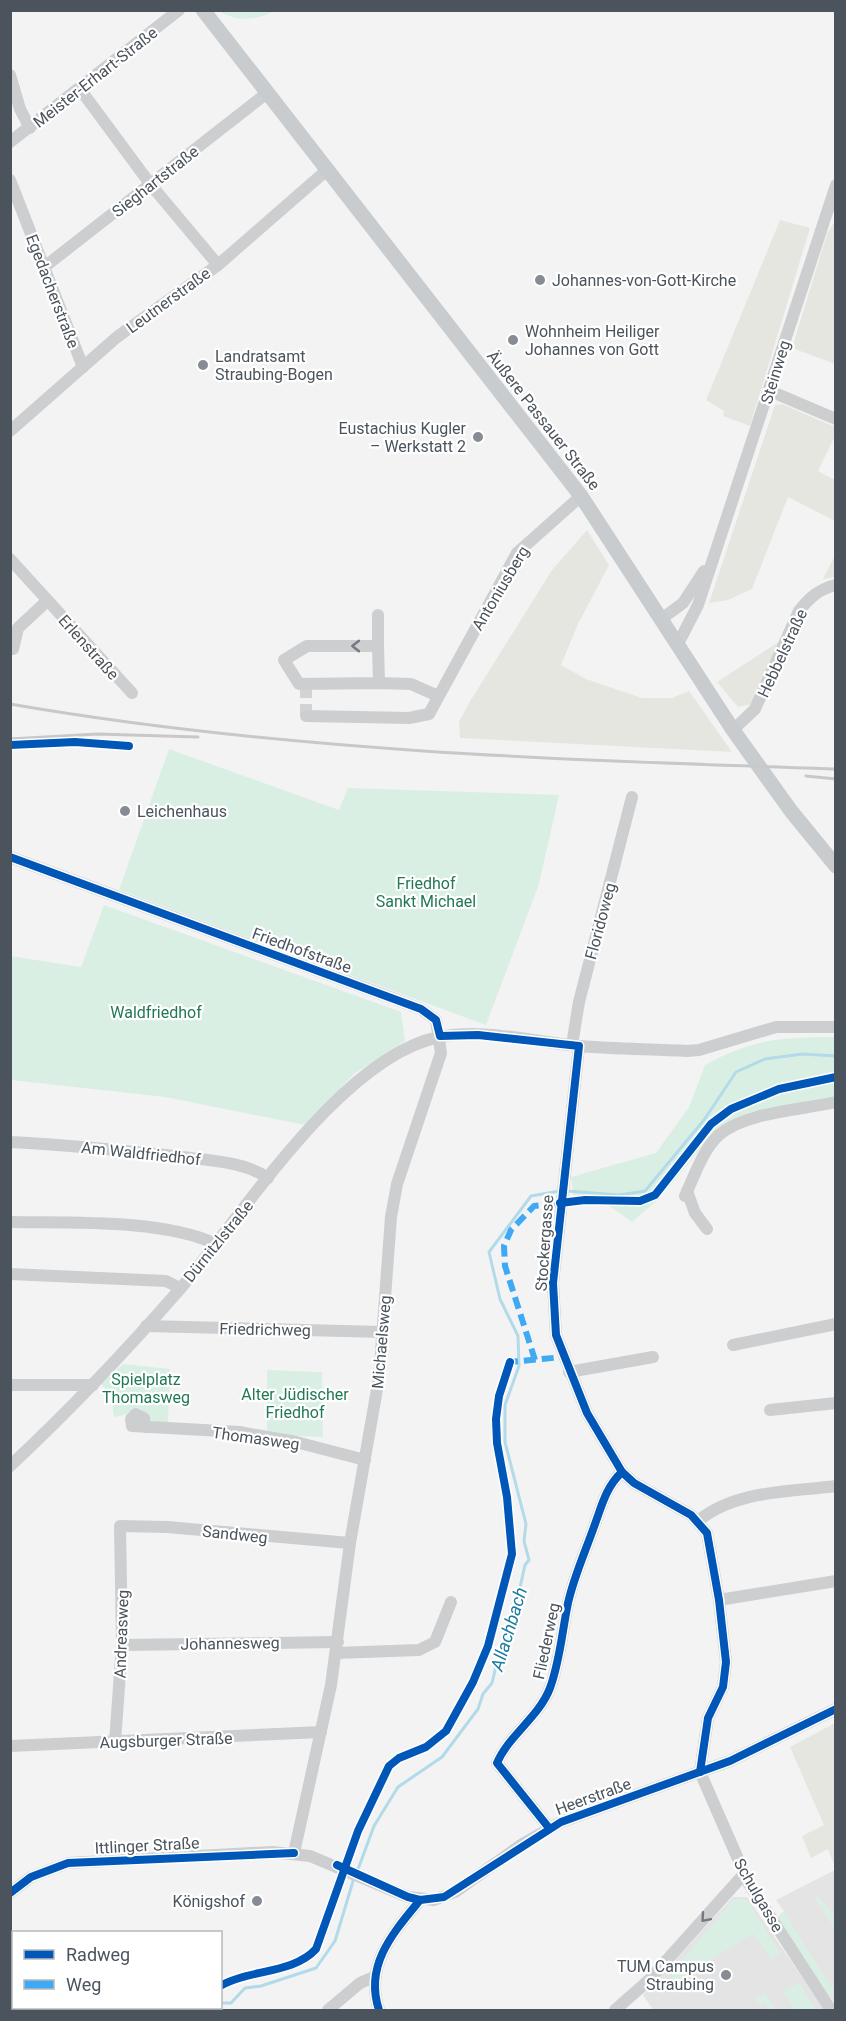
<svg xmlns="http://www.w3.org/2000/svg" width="846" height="2021" font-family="Roboto,sans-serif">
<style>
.commercial{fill:#e6e6e1}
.education{fill:#e5e4e4}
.green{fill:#daefe4}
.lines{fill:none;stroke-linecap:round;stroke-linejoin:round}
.stream{stroke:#b3dae8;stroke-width:3}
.minor-tunnel{stroke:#d1d3d5;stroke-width:12;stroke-dasharray:12 6;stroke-linecap:butt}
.minor{stroke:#cdced0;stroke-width:12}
.major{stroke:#c9ccce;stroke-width:15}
.rail{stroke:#c8c8ca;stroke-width:3}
.quiet{stroke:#3fa9f5;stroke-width:6;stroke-dasharray:12 6;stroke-linecap:butt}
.cycleway-casing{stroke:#fff;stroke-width:11}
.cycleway{stroke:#0057b8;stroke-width:8}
.oneway{stroke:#727980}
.poi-dot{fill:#868c92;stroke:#fff;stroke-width:2}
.labels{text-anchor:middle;stroke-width:4.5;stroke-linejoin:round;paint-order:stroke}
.street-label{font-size:16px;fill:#4b545d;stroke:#fff}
.poi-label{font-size:16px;fill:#4b545d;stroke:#fff;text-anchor:start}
.park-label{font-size:16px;fill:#217953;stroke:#fff}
.water-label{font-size:18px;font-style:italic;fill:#1b7ca1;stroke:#fff}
</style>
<rect width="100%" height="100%" fill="#f3f3f3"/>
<!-- commercial -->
<g class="commercial">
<path d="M780,220l30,8 -60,198 -27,-10 1,-5 -18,-11z"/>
<path d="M835,221h1l-1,143 -43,-16 35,-114z"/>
<path d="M782,404l53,23v9l-17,35 17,9v41l-47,-24 -36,92 -24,11 -19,3 66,-198z"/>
<path d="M587,530l22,35 -31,59 -17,41 25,14 56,19h30l17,-7 43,61 -272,-14 -1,-16 10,-19 83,-133z"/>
<path d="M835,555v22l-12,2z"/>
<path d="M780,641l-28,63 -14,3 -21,-25z"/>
<path d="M835,1723v144l-7,-18 -17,9 -9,-22 22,-11 -34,-78z"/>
</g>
<!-- education -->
<g class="education">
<path d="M835,1870v134l-58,-86 7,-7 -8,-11z"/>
<path d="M733,1897h14l78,113h-172l-10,-15z"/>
</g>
<!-- green -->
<g class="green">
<path d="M219,11l55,-1v1c-18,10 -37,11 -55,0z"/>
<path d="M169,749l170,61 9,-22 211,7 -20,89 -53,141 -367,-135z"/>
<path d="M104,905l297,107 4,29 -51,33 -49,51 -140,-28 -154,-17 -1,-124 71,11z"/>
<path d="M835,1037v62l-120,32 -54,66 -29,25 -35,-25 -23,2 -3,-22 85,-24 33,-46 16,-42c47,-26 77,-28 130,-28z"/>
<path d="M123,1364l47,5 -2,56 -19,-1v-10l-12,-7 -9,7 -14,3 -3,-22 -10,-11z"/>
<path d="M267,1370l55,2 1,65 -56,-2z"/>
<path d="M813,1895c12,5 23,21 22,34z"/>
<path d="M746,1899l34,54 -9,6 -18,-26 -78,50 -6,-8 64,-75z"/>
<path d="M784,1912l51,81 -6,2 -52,-77z"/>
<path d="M799,1983l17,27h-21l-12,-18z"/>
<path d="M765,1994l11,16h-6l-5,-7 -5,2 -5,-7z"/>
</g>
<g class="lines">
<!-- stream -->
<g class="stream">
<path d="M567,1191l52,4 26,-4 59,-71 32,-48 29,-13 37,-5 34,2"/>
<path d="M357,1872l17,-46 24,-39 44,-30 36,-48 5,-15 9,-11 5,-21 12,-25 16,-72 4,-5 -5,-19 2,-17 -21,-82v-37l14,-39 -1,-30 -18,-37 -11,-47 42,-56 29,-5"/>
<path d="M220,2003h11l14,-15 16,-2 55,-18 19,-27 19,-63"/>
<path d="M212,2010l2,-2"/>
</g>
<!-- minor-tunnel -->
<path class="minor-tunnel" d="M306,716v-31"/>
<!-- minor -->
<g class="minor">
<path d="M10,75l10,34 10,19"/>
<path d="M80,89l71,96 67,80"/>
<path d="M10,142l169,-132"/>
<path d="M10,180l73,187"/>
<path d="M43,268l224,-175"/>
<path d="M770,391l66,28"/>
<path d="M10,431l107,-94 101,-72 109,-95"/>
<path d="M10,559l122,134"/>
<path d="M378,615v31"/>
<path d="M660,620l23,-17 21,-32"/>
<path d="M675,642l6,-4 17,-33 138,-420"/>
<path d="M13,649l5,-21 29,-27"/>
<path d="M379,683l-80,1 -15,-24 23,-14h71l1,37 32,1 27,12"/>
<path d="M306,716l103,2 20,-4 88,-161 64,-57"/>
<path d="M733,730l22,-21 44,-98c10,-13 20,-22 37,-26"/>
<path d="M10,857l374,138 37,14 15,11 5,33 -44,131 -6,33 -12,161 -29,165 -19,142 -37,168"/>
<path d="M572,1045l7,-43 53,-205"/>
<path d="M579,1046l-26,237 3,52 31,78 35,59 12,11 57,32 16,18 12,67 7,62 -3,25 -15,31 -8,54 49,112 82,126"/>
<path d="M10,1142c56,3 110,8 165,14 29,4 69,5 93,22"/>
<path d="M687,1191l8,22 12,16"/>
<path d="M685,1196c9,-19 18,-47 34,-61 26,-23 83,-25 117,-33"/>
<path d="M10,1222c60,1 153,-3 206,22"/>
<path d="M10,1274l156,7 14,7"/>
<path d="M146,1326l237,6"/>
<path d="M733,1345l103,-21"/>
<path d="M569,1372l84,-15"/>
<path d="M10,1385h83"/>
<path d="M770,1410l66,-7"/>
<path d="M145,1427l-1,-9 -8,-4 -5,5 1,7 107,6 57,10 69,18"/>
<path d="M10,1466c60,-56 116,-115 170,-177 63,-74 161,-232 259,-252 45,-9 95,5 140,9 36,3 72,3 108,5l12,-1 77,-23h60"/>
<path d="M698,1521c37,-31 92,-29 138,-35"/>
<path d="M719,1600l117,-19"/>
<path d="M122,1645l216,-3"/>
<path d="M336,1653l83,-3 16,-8 16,-40"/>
<path d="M115,1742l7,-97 -2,-119 47,1 183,16"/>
<path d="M10,1746l311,-14"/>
<path d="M549,1828l-52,-65c12,-28 42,-46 53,-75 10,-27 12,-56 18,-85 6,-27 18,-53 27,-79 7,-19 11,-37 27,-52"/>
<path d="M10,1893l21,-16 37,-14 204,-11 38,4 98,41 26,3 21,-8 66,-47 40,-23 169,-61 106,-52"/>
<path d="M10,1999l3,11"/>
<path d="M328,2010l32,-27 14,-6"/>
<path d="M379,2010c-15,-45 14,-77 41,-110"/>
<path d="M615,2010l34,-30 95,-106"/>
</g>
<!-- major -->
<path class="major" d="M203,10l378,486 152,234 58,81 45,55"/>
<!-- rail -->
<g class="rail">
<path d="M10,704c271,47 551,56 826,65"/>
<path d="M10,739l87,-5 101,3"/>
<path d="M806,776l30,3"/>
</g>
<!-- quiet -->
<g class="quiet">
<path d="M535,1360l-30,-94 -1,-20 7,-16 23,-24 26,-3"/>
<path d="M509,1366l1,-4 53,-5"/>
<path d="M192,2010l3,-2"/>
</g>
<!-- cycleway casing -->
<g class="cycleway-casing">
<g id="cycleway">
<path d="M10,745l65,-3 54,4"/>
<path d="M10,857l411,152 15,11 4,16 38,-1 101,11 -26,237 3,52 31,78 35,59 12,11 57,32 16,18 12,67 7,62 -3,25 -15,31 -8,54"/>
<path d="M560,1203l25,-3 55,1 15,-6 56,-71 20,-15 48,-20 57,-12"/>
<path d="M549,1828l-52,-65c12,-28 42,-46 53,-75 10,-27 12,-56 18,-85 6,-27 18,-53 27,-79 7,-19 11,-37 27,-52"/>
<path d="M337,1865l71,32 12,3 24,-3 117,-75 169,-61 106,-52"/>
<path d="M10,1893l21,-16 37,-14 226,-10"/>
<path d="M220,1986c30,-17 73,-12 96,-37l42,-118 31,-65 10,-8 27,-11 20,-16 27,-49 15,-36 24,-92 -5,-57 -10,-54 -1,-24 3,-23 11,-34"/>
<path d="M379,2010c-15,-45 14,-77 41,-110"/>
</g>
</g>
<!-- cycleway -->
<use href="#cycleway" class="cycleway"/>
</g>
<!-- one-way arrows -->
<defs><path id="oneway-chevron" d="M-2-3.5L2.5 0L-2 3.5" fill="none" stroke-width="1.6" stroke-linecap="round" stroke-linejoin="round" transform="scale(1.5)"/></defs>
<g class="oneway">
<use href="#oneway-chevron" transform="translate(356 646) rotate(180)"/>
<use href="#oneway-chevron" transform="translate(705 1918) rotate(131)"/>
</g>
<!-- markers -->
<g class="poi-dot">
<circle cx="540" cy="280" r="6"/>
<circle cx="513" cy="340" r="6"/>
<circle cx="203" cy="365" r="6"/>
<circle cx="478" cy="437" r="6"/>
<circle cx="125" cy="811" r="6"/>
<circle cx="257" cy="1901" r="6"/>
<circle cx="726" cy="1975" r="6"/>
</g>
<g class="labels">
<!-- street labels -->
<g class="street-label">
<text transform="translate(95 77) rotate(-38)" y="6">Meister-Erhart-Straße</text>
<text transform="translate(155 181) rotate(-38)" y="6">Sieghartstraße</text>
<text transform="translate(53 291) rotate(69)" y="6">Egedacherstraße</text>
<text transform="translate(168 300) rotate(-36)" y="6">Leutnerstraße</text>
<text transform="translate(775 372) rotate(-73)" y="6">Steinweg</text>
<text transform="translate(544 420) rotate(52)" y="6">Äußere Passauer Straße</text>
<text transform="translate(500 588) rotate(-59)" y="6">Antoniusberg</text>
<text transform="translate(89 647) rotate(48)" y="6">Erlenstraße</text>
<text transform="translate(782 653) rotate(-65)" y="6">Hebbelstraße</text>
<text transform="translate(600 921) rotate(-75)" y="6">Floridoweg</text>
<text transform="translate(302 950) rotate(20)" y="6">Friedhofstraße</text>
<text transform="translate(141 1153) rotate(6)" y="6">Am Waldfriedhof</text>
<text transform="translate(218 1241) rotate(-51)" y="6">Dürnitzlstraße</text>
<text transform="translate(544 1243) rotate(-86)" y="6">Stockergasse</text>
<text transform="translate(265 1329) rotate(1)" y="6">Friedrichweg</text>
<text transform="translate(381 1342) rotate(-85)" y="6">Michaelsweg</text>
<text transform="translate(256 1438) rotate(8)" y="6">Thomasweg</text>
<text transform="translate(235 1534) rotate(6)" y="6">Sandweg</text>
<text transform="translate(121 1634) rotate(-88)" y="6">Andreasweg</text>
<text transform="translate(546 1641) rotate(-78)" y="6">Fliederweg</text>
<text transform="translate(230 1643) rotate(-1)" y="6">Johannesweg</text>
<text transform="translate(166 1740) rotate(-2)" y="6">Augsburger Straße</text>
<text transform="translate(593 1796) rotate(-20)" y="6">Heerstraße</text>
<text transform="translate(147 1845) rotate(-3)" y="6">Ittlinger Straße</text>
<text transform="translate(759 1895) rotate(60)" y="6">Schulgasse</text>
</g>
<!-- poi labels -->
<g class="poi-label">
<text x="552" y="286">Johannes-von-Gott-Kirche</text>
<text x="525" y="337">Wohnheim Heiliger<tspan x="525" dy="18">Johannes von Gott</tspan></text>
<text x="215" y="362">Landratsamt<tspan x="215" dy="18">Straubing-Bogen</tspan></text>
<text x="466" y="434" text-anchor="end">Eustachius Kugler<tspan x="466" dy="18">– Werkstatt 2</tspan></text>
<text x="137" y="817">Leichenhaus</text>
<text x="245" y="1907" text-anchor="end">Königshof</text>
<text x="714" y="1972" text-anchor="end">TUM Campus<tspan x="714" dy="18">Straubing</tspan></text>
</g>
<!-- park labels -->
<g class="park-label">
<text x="426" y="889">Friedhof<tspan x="426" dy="18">Sankt Michael</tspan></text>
<text x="156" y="1018">Waldfriedhof</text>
<text x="146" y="1385">Spielplatz<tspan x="146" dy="18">Thomasweg</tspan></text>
<text x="295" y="1400">Alter Jüdischer<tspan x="295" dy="18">Friedhof</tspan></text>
</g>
<!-- water labels -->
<g class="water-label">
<text transform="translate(509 1629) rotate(-73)" y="6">Allachbach</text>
</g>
</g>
<!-- border -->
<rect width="846" height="2021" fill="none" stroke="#4b545d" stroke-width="24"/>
<!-- legend -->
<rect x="12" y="1931" width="210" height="78" fill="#ffffff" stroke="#b7bbbe" stroke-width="1.5"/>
<rect x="24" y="1950" width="30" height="9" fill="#0057b8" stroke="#b7bbbe" stroke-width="1.5"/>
<text x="66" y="1961" font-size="18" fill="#4b545d">Radweg</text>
<rect x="24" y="1980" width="30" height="9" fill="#3fa9f5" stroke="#b7bbbe" stroke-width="1.5"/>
<text x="66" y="1991" font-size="18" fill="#4b545d">Weg</text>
</svg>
